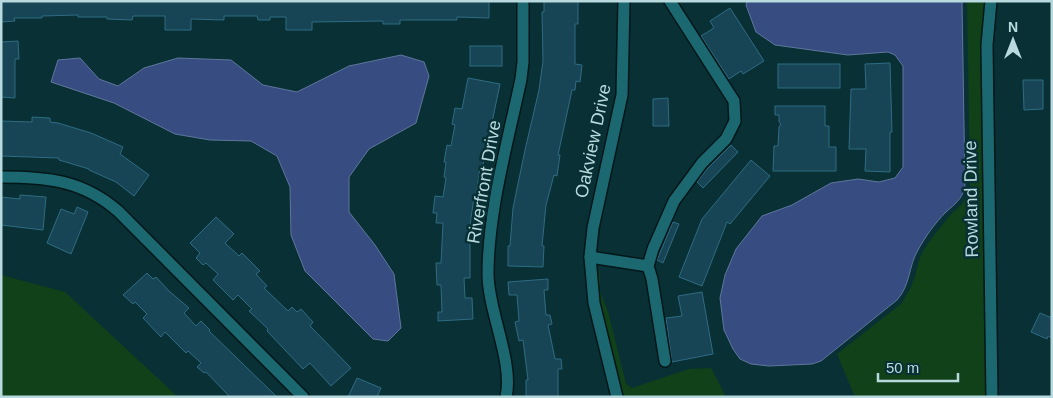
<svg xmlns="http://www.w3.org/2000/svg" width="1053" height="398" font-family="Arial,sans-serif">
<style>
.green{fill:#104118}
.water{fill:#374c81;stroke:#5e779d}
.building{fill:#184555;stroke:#2f6c83}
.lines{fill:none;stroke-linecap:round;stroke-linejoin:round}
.minor-casing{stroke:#021719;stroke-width:14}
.minor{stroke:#1c6871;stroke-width:11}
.labels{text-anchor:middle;stroke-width:5;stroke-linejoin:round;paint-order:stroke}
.street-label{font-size:18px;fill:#b8dade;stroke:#083035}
</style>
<rect width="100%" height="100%" fill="#083035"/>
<!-- green -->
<g class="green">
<path d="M967,1h18l-4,44 5,352h-131l-18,-43 64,-50c6,-9 11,-18 14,-28 3,-10 3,-17 9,-26 6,-11 15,-21 23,-31 11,-13 17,-13 23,-31z"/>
<path d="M600,267v24l8,21 18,72 6,4 57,-19 22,-1 15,29h-103l-24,-95 -2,-17z"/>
<path d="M1,275l64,17 113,105h-177z"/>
</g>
<!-- water -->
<g class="water">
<path d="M747,1h215l3,187c-4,12 -10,16 -19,24 -11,11 -21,25 -28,38 -10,17 -7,34 -21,50l-76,61 -9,3 -43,2 -18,-2 -11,-5 -7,-10 -9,-19 -4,-32 5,-23 11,-26 26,-33 30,-11 39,-22 27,-4 21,3 16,-4 8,-11v-101l-8,-11 -7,-3 -40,3 -73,-10 -19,-13 -10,-27z"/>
<path d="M401,55l23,7 5,14 -13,47 -47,26 -20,28v35l26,33 19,29 7,54 -13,13 -15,-2 -68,-68 -14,-36 -1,-48 -13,-31 -26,-15 -41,-1 -35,-6 -61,-31 -63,-21 7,-22 22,-2 19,21 19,7 26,-18 34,-10 53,2 32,25 34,7 52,-26z"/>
</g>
<!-- building -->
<g class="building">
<path d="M1,1h488v17l-32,-1v3h-57v4h-17v-3l-71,1v8h-26v-13h-16v3h-12l-1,-4h-33v4l-33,-1v11h-26v-14h-32l-1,4 -25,-1v-2h-29v-2l-36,1v2h-28l1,3 -14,1z"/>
<path d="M544,1h34v23h-3v40l7,1 -2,17 -4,-1 -1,9h-3l-14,65h2l-3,21 -3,-1 -8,30 -4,41h2l-1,21 -35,-1v-20h2l3,-38 12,-58 14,-60 4,-29 -1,-49h2z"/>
<path d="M730,8l34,53 -21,13 -2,-3 -12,8 -28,-43 13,-8 -4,-7z"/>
<path d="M18,41l1,18h-4v39l-14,-1v-55z"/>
<rect x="470" y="46" width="32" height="20"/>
<path d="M890,63l2,69h-2v40l-25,-1 1,-22h-17l2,-60h15l-1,-25z"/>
<rect x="778" y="64" width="62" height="24"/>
<path d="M468,78l32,6 -18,86 -2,-1 -4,28h-2l-4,29v52h-6l1,20h7l1,21 -35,2v-9h4l-1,-27h-4l-1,-22h5l2,-40h-7l1,-10h-4l2,-17 8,1 3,-19 -2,-1 2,-15h-2l3,-17 4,1 4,-21 -3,-1 3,-16 7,1z"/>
<path d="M1023,80h20v29l-19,1z"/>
<path d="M668,98l1,28h-16v-27z"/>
<path d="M775,106h50v20h4v21h7v24h-63l1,-25h4l1,-19 2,-3 -2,-2v-7h-4z"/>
<path d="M32,117l18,1v4l8,1 33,10 32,14 -3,7 29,21 -15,21 -18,-14 -27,-12v-1l-30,-9v-2l-58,-2v-35l31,1z"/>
<path d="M731,145l7,7 -35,36 -6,-6 11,-14z"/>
<path d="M751,160l19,16 -40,48 -3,-2 -25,64 -23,-9 23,-58z"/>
<path d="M20,195l26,2 -3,33 -42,-5v-28l19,2z"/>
<path d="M77,207l11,5 -17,42 -24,-11 14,-34 13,5z"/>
<path d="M216,217l18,17 -9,9 14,13 3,-3 18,18 -4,3 11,12 -3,2 24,23 4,-4 5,5 4,-3 12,13 -3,4 41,42 -20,18 -21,-23 -7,6 -36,-38 1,-2 -19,-18 3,-2 -14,-14 -5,5 -20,-20 5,-6 -12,-11 -3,2 -7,-7 4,-5 -10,-10z"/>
<path d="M673,222l6,2 -16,39 -6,-3z"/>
<path d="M147,273l6,6 3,-2 13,14 20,17 -5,5 12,13 5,-5 9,9 -1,1 68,66h-47l-24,-25 -2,1 -7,-6 4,-4 -13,-12 -2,2 -21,-21 -4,5 -18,-19 4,-4 -12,-12 -2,2 -10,-9z"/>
<path d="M548,279v11h-4l2,25h4l2,9 -4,1 7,34h6l1,10h-4v28h-32v-17h2l-5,-40 -4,1 -4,-19 4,-1 -2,-26h-8l-1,-13z"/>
<path d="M702,292l11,62 -41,8 -6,-44 16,-2 -4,-20z"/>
<path d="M1040,313l12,5v20l-4,-2 -1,3 -16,-7z"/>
<path d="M357,378l24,10 -4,9h-29z"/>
</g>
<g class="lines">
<!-- minor casing -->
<g class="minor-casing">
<g id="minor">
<path d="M991,1l-4,44 5,352"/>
<path d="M1,177c46,0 81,3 117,34l185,186"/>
<path d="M590,257l58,9"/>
<path d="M665,361l-13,-82 -4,-13 5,-17 21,-48 28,-38 24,-24 9,-18 -1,-20 -64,-100"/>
<path d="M506,397c8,-35 -18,-86 -18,-123 0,-63 20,-133 33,-195l2,-17v-61"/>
<path d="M617,397l-23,-94 -4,-46 3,-29 29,-133 2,-94"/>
</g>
</g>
<!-- minor -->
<use href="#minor" class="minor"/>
</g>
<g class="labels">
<!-- street labels -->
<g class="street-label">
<text transform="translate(593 141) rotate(-78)" y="6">Oakview Drive</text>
<text transform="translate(484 182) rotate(-80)" y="6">Riverfront Drive</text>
<text transform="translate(971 199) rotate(-91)" y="6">Rowland Drive</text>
</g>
</g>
<!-- border -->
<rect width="1053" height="398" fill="none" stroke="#b8dade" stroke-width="5"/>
<!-- north arrow -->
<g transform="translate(1013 40)" stroke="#083035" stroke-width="4" paint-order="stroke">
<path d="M0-4L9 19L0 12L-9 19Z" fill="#b8dade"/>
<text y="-8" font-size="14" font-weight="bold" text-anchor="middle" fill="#b8dade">N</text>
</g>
<!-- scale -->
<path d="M878 373v8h80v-8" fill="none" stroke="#b8dade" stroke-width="2.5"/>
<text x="886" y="373" font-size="15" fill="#b8dade" stroke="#083035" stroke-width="4" paint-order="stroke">50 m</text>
</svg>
